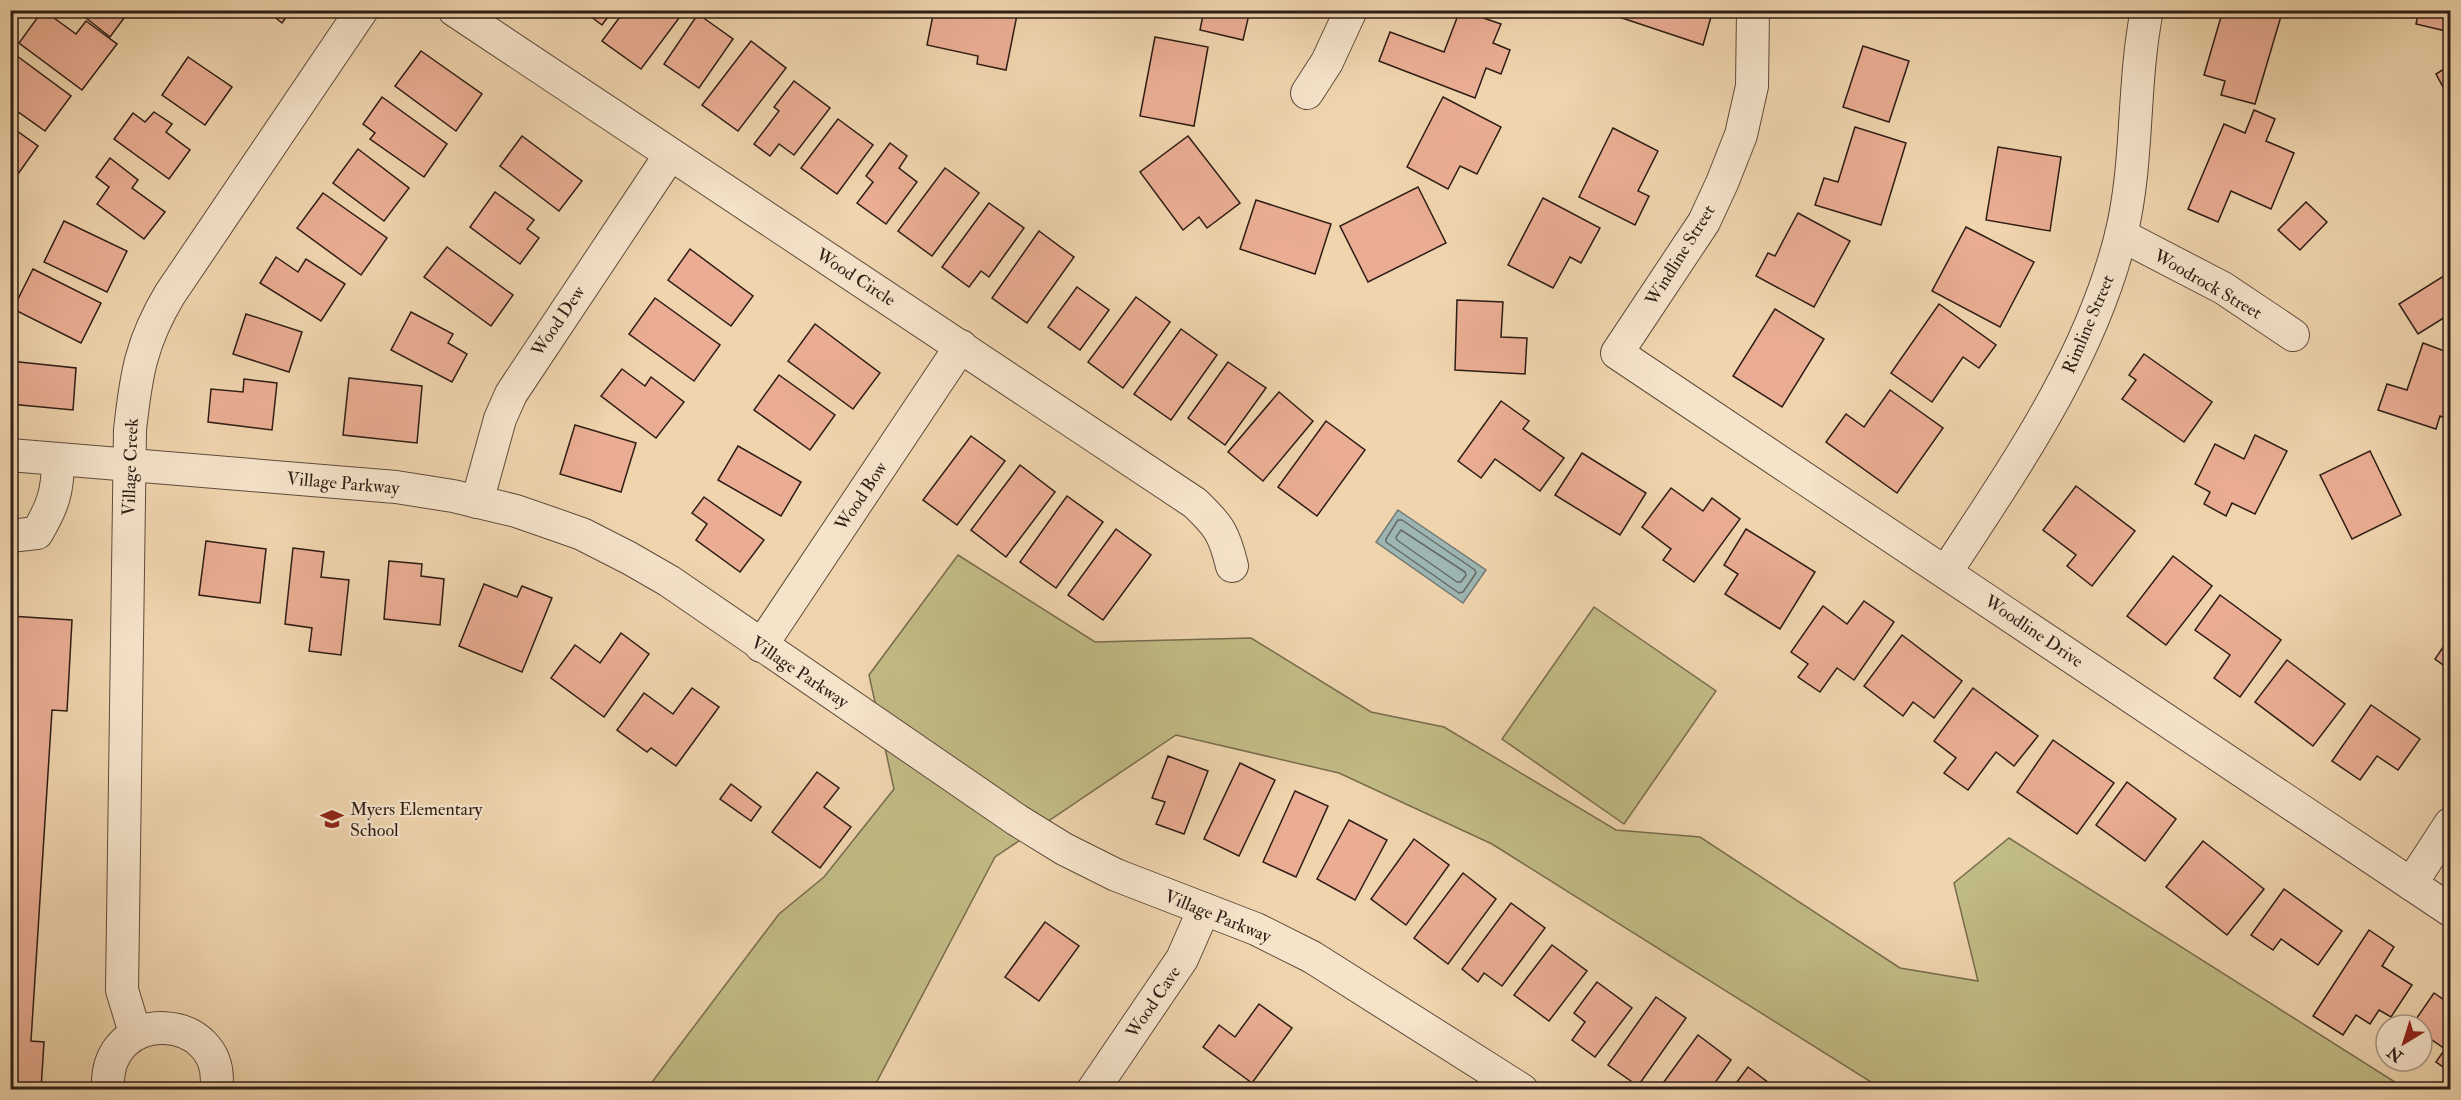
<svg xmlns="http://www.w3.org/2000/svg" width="2461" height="1100" font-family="'IM FELL Double Pica',serif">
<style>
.green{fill:#c1bb85;stroke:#786c4d;stroke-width:1.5}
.water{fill:#9db6b4;stroke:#717974;stroke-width:1.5}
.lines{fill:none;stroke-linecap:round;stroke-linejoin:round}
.shore{stroke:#666a64;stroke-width:1.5}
.building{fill:#eaad93;stroke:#2e1d15;stroke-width:1.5}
.minor-casing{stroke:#5e4b3b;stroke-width:34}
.minor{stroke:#f5e3ca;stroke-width:32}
.labels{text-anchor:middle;stroke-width:4.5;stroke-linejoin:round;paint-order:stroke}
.street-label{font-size:18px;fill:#2e1d15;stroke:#f5e3ca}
.poi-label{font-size:18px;fill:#2e1d15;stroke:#f5e3ca;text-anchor:start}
</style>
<rect width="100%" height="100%" fill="#efd4ad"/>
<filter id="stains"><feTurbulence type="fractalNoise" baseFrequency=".00333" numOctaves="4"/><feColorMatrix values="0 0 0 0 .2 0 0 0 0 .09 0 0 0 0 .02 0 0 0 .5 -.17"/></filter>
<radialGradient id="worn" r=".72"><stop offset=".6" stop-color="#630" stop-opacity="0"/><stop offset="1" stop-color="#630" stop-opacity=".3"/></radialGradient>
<!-- green -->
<g class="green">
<path d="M958,555l137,87 156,-4 120,74 73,15 172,103 84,7 200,131 78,13 -24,-98 55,-45 397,251h-524l-390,-245 -153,-71 -163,-38 -181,122 -122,232 -227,1 133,-176 45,-37 70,-88 -25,-114z"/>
<path d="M1594,607l122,84 -92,133 -122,-85z"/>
</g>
<!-- water -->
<path class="water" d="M1398,510l88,60 -23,33 -87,-61z"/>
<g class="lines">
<!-- shore -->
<g class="shore">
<path d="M1398,520h4l73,50 1,3 -13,19 -4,1 -73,-51v-3z"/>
<path d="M1401,530l64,42 1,3 -5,7h-4l-60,-42 -1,-3z"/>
</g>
</g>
<!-- building -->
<g class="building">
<path d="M43,10l33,24 10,-13 31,23 -35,46 -63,-47z"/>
<path d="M76,10h54l-20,27z"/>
<path d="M266,10h25l-9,13z"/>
<path d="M582,10h31l-11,15z"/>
<path d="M625,10h60l-44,59 -39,-28z"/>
<path d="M934,10h84l-12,60 -29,-6 1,-8 -51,-11z"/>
<path d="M1204,10h46l-7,30 -43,-10z"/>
<path d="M1460,10l41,14 -8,19 17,7 -9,24 -15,-6 -11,30 -96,-37 11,-29 54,20z"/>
<path d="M1621,10h92l-10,35 -84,-28z"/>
<path d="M2223,10h51l8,3 -27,91 -34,-9 4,-14 -21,-6z"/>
<path d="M2419,10h31v22l-34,-8z"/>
<path d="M698,14l35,25 -34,49 -35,-24z"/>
<path d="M1155,37l53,10 -14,79 -54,-10z"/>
<path d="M751,41l35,27 -48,63 -36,-26z"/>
<path d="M1863,46l46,15 -20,61 -46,-15z"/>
<path d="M421,51l61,43 -26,37 -61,-45z"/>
<path d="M13,53l58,43 -26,35 -35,-25v-50z"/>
<path d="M188,57l44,30 -27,38 -43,-30z"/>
<path d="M2450,65v35l-14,-26z"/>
<path d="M794,81l36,27 -36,47 -15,-11 -9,12 -16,-12 25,-33 -5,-4z"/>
<path d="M382,97l65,47 -23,33 -54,-38 5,-6 -12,-9z"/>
<path d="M1443,97l58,30 -24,47 -17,-8 -12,23 -41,-22z"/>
<path d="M2254,110l21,9 -9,22 28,12 -23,56 -40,-18 -13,31 -30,-13 36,-85 21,9z"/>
<path d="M154,112l18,12 -6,8 24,18 -21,29 -55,-40 19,-26 12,9z"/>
<path d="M838,119l35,26 -36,49 -36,-26z"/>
<path d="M10,126l28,20 -25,35 -3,-2z"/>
<path d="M1855,127l51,16 -25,82 -66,-20 9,-27 14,4z"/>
<path d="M1613,128l45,23 -20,40 11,5 -14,29 -56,-28z"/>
<path d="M522,136l60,45 -23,30 -59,-45z"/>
<path d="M1188,136l52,67 -33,25 -8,-11 -16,13 -43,-58z"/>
<path d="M890,143l17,13 -8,12 18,14 -31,42 -29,-21 16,-21 -7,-6z"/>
<path d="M1998,147l63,10 -11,74 -64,-11z"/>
<path d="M358,149l51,39 -25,33 -51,-38z"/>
<path d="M110,158l28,22 -6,8 33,24 -21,27 -47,-35 12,-17 -13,-10z"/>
<path d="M945,168l34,25 -47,63 -34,-25z"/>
<path d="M1418,187l28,56 -78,39 -28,-56z"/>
<path d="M495,192l39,28 -7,9 12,9 -19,26 -50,-37z"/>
<path d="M323,193l64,45 -26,37 -64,-47z"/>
<path d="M1543,198l57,30 -19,35 -11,-6 -17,31 -45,-23z"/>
<path d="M1256,200l75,24 -16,50 -75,-25z"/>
<path d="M2306,202l21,20 -27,28 -22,-20z"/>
<path d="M989,203l35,25 -35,49 -8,-6 -12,16 -27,-20z"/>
<path d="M1798,213l52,28 -36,66 -58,-31 12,-23 7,3z"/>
<path d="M64,221l63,30 -20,41 -63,-30z"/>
<path d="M1966,227l68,35 -34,65 -68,-36z"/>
<path d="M1039,231l35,26 -47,66 -35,-25z"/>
<path d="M447,247l66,48 -22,31 -67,-49z"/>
<path d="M690,249l63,47 -22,30 -63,-46z"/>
<path d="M276,257l22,15 8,-13 39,25 -24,37 -61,-38z"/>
<path d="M33,269l68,34 -20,40 -68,-34z"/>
<path d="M2450,272v42l-32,20 -19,-30z"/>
<path d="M1077,287l32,23 -29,40 -32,-23z"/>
<path d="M1136,297l34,25 -47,66 -35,-26z"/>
<path d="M655,298l65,47 -26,36 -65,-47z"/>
<path d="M1457,300l46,2 -2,35 26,1 -2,36 -70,-4z"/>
<path d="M1939,304l57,41 -17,23 -16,-11 -31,45 -41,-29z"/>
<path d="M1775,309l49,30 -42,68 -49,-31z"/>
<path d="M411,312l42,22 -5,9 19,11 -15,28 -61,-32z"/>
<path d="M246,314l56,18 -13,40 -56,-18z"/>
<path d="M815,324l65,49 -27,36 -65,-48z"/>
<path d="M1181,329l36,26 -46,65 -37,-26z"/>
<path d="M2423,343l27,10v60l-2,6 -8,-3 -4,13 -58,-19 9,-26 20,6z"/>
<path d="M2144,354l68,48 -28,40 -62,-43 14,-19 -7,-5z"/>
<path d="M10,361l66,7 -3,42 -63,-6z"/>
<path d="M1228,362l38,26 -41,57 -37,-27z"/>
<path d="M622,369l23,17 6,-9 33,25 -28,36 -55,-42z"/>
<path d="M779,375l56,40 -25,35 -56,-40z"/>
<path d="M349,378l73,8 -5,57 -74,-8z"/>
<path d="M244,379l33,4 -5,47 -64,-8 3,-33 32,3z"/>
<path d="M1890,390l53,38 -46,65 -71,-51 20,-28 18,13z"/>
<path d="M1279,392l34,29 -50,60 -35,-29z"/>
<path d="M1501,401l28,20 -6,8 41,29 -24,33 -45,-32 -14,19 -23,-17z"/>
<path d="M1326,421l39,29 -48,66 -39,-29z"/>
<path d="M575,425l61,18 -15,49 -61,-18z"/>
<path d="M2255,435l32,16 -32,63 -23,-11 -6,13 -22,-12 6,-12 -15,-8 20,-40 29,15z"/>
<path d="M971,436l34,25 -48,64 -34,-25z"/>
<path d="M738,446l63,36 -20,34 -63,-36z"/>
<path d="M2370,451l31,64 -49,24 -32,-64z"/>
<path d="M1582,453l64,40 -26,42 -65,-40z"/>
<path d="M1020,465l35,27 -49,65 -35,-27z"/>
<path d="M2076,486l59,45 -43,55 -25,-20 9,-11 -33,-25z"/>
<path d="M1671,488l32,23 9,-13 28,21 -46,63 -31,-22 8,-11 -29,-22z"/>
<path d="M1067,496l36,26 -47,66 -36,-26z"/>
<path d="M704,497l60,43 -24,32 -44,-32 11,-16 -15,-11z"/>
<path d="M1116,529l35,26 -48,65 -35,-25z"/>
<path d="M1746,529l69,43 -35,57 -55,-35 13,-20 -14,-9z"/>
<path d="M206,541l60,8 -6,54 -61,-8z"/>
<path d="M293,548l31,4 -3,25 28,3 -8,75 -32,-4 3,-23 -27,-4z"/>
<path d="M2173,556l39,30 -46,59 -39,-29z"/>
<path d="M389,561l33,3 -1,12 23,3 -4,46 -56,-6z"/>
<path d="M484,584l33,13 5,-11 30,12 -30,74 -63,-26z"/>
<path d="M2220,595l61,45 -41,57 -26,-19 16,-23 -35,-25z"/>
<path d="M1864,601l30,21 -40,58 -17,-12 -17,24 -22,-15 10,-13 -17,-12 32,-46 24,18z"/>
<path d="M10,616l62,4 -5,91 -15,-1 -21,331 13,1 -3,48h-31z"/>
<path d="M621,633l28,21 -45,63 -53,-39 24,-33 25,18z"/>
<path d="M1902,635l60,46 -28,37 -21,-16 -10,14 -39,-30z"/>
<path d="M2450,637v33l-15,-11z"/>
<path d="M2287,660l58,44 -32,42 -58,-44z"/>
<path d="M692,688l27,19 -43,59 -25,-18 -4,4 -30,-22 27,-37 29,21z"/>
<path d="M1973,688l65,48 -24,30 -18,-14 -28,38 -24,-17 12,-15 -22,-17z"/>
<path d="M2371,705l49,34 -22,31 -21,-14 -17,24 -28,-19z"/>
<path d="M2053,740l61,43 -37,51 -60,-42z"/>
<path d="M1168,756l40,15 -24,63 -28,-10 9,-22 -13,-4z"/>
<path d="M1240,763l35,17 -36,76 -35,-17z"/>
<path d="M817,772l22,16 -15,19 27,20 -31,41 -48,-36z"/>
<path d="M2127,782l49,37 -31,42 -49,-36z"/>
<path d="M731,784l30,23 -10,14 -31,-22z"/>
<path d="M1295,791l33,15 -32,71 -33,-15z"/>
<path d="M1349,820l38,20 -32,60 -38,-21z"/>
<path d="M1414,839l35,26 -43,60 -35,-26z"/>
<path d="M2203,841l61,48 -37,46 -61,-48z"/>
<path d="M1463,873l33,26 -48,65 -34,-26z"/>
<path d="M2284,889l58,42 -24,34 -37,-26 -8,11 -22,-15z"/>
<path d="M1511,903l34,25 -43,58 -18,-13 -6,9 -16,-13z"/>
<path d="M1045,922l34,24 -40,55 -34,-24z"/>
<path d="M2369,930l25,17 -12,19 30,19 -21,32 -12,-7 -9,14 -14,-9 -13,20 -30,-19z"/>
<path d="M1552,945l35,26 -38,50 -35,-26z"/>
<path d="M1597,982l35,26 -37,49 -23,-17 13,-18 -11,-9z"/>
<path d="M2434,993l16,11 -1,67 -13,-9 9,-13 -23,-16v-8h-10z"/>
<path d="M1656,997l30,21 -48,68 -30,-21z"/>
<path d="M1259,1004l33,24 -40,55 -49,-36 16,-22 16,12z"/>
<path d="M1698,1035l33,25 -21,30h-52z"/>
<path d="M1748,1067l30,23h-47z"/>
</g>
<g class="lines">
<!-- minor casing -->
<g class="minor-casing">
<g id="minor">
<path d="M454,10l741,493c24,23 29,30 37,63"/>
<path d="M1753,10l-1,76 -11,49 -19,48 -18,39 -87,131 833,557"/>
<path d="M1307,93l20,-31 24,-52"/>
<path d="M2121,235l102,53 70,47"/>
<path d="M10,455l386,32 57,9 63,15 66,23 47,24 40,23 348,239 47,29 52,26 140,54 56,28 210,133"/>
<path d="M477,502l23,-83 11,-25 159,-239"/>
<path d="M10,536l27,-3c16,-27 21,-42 21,-73"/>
<path d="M1946,572c69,-106 144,-212 175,-337 18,-73 11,-150 26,-225"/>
<path d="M761,646l200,-300"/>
<path d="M2411,884l39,-60"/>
<path d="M135,1033l-13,-43 8,-560c6,-55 11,-88 40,-136l192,-284"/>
<path d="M108,1090c-5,-87 120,-78 108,0"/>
<path d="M1093,1090l89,-131 22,-50"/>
</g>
</g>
<!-- minor -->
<use href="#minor" class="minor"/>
</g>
<!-- icons -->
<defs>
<g id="school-bare" transform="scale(1.8)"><path d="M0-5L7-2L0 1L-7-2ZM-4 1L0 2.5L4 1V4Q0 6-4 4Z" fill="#8f2418" stroke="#f5e3ca" stroke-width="2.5" paint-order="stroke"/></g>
</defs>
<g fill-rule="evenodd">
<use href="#school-bare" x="332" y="819"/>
</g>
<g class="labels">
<!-- street labels -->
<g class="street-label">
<text transform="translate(1680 255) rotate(-58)" y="6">Windline Street</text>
<text transform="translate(856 277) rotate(33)" y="6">Wood Circle</text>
<text transform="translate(2208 284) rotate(30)" y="6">Woodrock Street</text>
<text transform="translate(558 321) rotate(-56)" y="6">Wood Dew</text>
<text transform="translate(2088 324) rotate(-67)" y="6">Rimline Street</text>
<text transform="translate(130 467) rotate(-88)" y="6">Village Creek</text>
<text transform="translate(343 483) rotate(5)" y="6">Village Parkway</text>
<text transform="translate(861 496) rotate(-56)" y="6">Wood Bow</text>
<text transform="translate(2034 631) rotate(34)" y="6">Woodline Drive</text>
<text transform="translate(800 672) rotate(34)" y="6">Village Parkway</text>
<text transform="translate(1218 916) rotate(22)" y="6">Village Parkway</text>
<text transform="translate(1153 1002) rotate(-56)" y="6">Wood Cave</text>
</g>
<!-- poi labels -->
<g class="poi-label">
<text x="350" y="815">Myers Elementary<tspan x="350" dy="21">School</tspan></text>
</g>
</g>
<!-- margin -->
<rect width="2461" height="1100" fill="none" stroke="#efd4ad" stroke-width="36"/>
<rect x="12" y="12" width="2437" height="1076" fill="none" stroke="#2e1d15" stroke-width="3"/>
<rect x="18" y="18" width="2425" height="1064" fill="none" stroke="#2e1d15" stroke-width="1.5"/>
<!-- north arrow -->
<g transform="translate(2404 1043) rotate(218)"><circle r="28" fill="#f5e3ca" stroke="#a59482" stroke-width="1.5"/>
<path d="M0-4.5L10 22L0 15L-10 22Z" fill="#8f2418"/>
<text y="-9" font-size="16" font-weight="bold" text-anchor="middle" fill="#2e1d15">N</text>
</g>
<rect width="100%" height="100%" filter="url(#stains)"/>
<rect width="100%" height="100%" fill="url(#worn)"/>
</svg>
